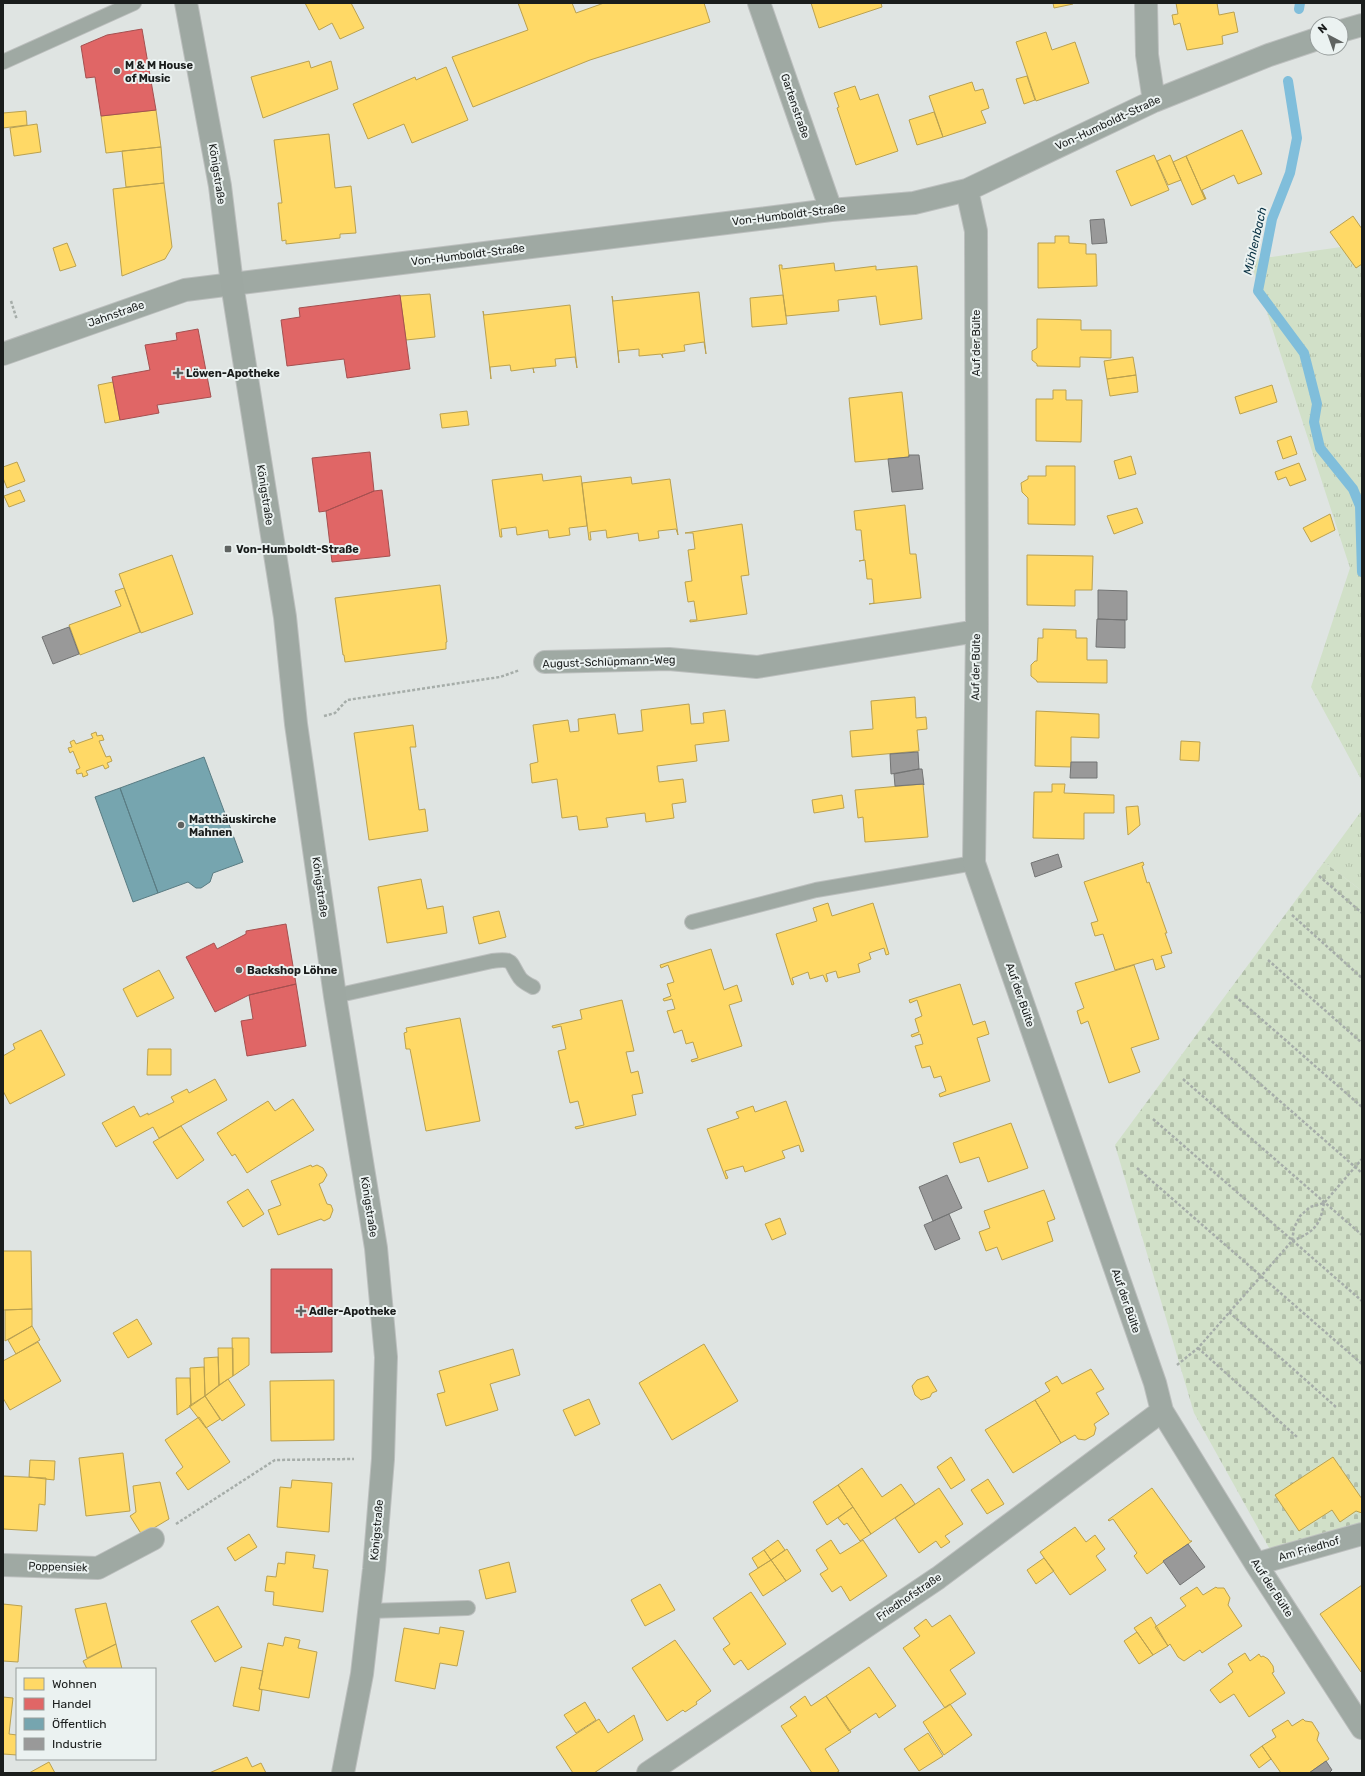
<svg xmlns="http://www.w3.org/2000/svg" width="1365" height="1776" viewBox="0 0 1365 1776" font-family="Rubik,sans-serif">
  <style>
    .grass { fill: url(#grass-tufts) }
    .cemetery { fill: url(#cemetery-stones) }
    .homes { fill: #ffd966; stroke: #baa150 }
    .shops { fill: #e06666; stroke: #a55050 }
    .public { fill: #76a5af; stroke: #5a7c83 }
    .industry { fill: #999; stroke: #737474 }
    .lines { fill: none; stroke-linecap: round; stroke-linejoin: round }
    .stream { stroke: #80bedb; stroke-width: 10 }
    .service-casing { stroke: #bcbfbe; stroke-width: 16 }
    .minor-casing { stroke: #bcbfbe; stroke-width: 24 }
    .secondary-casing { stroke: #bcbfbe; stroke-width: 24 }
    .path { stroke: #a6ada9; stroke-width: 2.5; stroke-dasharray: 3 2; stroke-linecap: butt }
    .service { stroke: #9fa9a3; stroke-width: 14 }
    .minor { stroke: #9fa9a3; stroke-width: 22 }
    .secondary { stroke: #9ea8a2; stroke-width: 22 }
    .poi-dot { fill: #5f6361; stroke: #ebf2f1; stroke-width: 1.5 }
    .labels { text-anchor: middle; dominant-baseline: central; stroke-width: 4; stroke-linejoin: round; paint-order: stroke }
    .poi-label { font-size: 11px; font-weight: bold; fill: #1a1d1c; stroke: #ebf2f1; text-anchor: start }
    .street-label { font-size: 11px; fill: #1a1d1c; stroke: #ebf2f1 }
    .water-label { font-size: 12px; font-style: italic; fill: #0a3244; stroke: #ebf2f1 }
  </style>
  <defs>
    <pattern id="grass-tufts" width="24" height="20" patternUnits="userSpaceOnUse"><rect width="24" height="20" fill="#d1e0c8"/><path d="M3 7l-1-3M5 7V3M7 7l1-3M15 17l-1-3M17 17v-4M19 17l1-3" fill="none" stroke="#b3c0ab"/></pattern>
    <pattern id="cemetery-stones" width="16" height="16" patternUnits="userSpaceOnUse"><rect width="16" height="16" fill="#d1e0c8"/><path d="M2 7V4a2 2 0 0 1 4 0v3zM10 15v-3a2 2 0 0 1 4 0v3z" fill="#b3c0ab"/></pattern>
  </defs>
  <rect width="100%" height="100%" fill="#dfe4e2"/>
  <path class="grass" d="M1348,246L1362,265V781L1311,687L1350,568L1250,260Z
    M1362,810V891L1324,862Z"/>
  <path class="cemetery" d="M1324,862L1362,891V1528L1273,1555L1194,1413L1115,1145Z"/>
  <path class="homes" d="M305,3H351L364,28L340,39L332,23L319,30Z
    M518,3H572L576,13L604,3H704L710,22L590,60L473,107L452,57L528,30Z
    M811,3H881L882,7L819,28Z
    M1053,3H1073V4L1054,8Z
    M1176,3H1217L1219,15L1234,12L1238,32L1222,36L1223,44L1187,50L1180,23L1174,25L1172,15L1178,14Z
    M1046,32L1052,50L1075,42L1089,83L1036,101L1016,42Z
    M309,61L311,68L331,61L338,89L263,118L251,77Z
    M446,67L468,120L412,143L404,124L368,139L353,104L415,77L416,80Z
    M1027,76L1035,100L1024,104L1016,79Z
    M972,82L975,91L983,89L989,108L981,111L986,123L943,137L929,96Z
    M855,86L860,100L878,94L898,151L856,165L837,108L839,107L834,93Z
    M156,110L161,147L106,153L101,116Z
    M26,111L27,125L3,128V113Z
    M934,112L943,137L917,145L909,120Z
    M37,124L41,152L14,156L10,128Z
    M1242,130L1262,174L1238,184L1234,175L1202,190L1206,199H1205L1186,156Z
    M329,134L335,188L351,186L356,233L340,234V238L286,244V240L282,241L278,203H282L274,140Z
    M161,147L164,183L126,187L122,151Z
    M1154,155L1169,190L1131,206L1116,171Z
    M1170,155L1181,180L1168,185L1157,161Z
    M1186,156L1205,199L1192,205L1173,162Z
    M164,183L172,247L165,259L122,276L113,189Z
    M1353,216L1362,229V264L1356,268L1330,232Z
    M1055,236H1069V243L1086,244V254H1096L1097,286L1038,288V243H1055Z
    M67,243L76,266L60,271L53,248Z
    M834,263L835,271L876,266V270L917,266L922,319L880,325L876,296L838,300L839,311L786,316L779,265H782V269Z
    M699,292L706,354L704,342L684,345L685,351L662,354L663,358L661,354L639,356V349L618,351L619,363L612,296L613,301Z
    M430,294L435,337L406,340L400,296Z
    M783,295L787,324L752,327L750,298Z
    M570,305L577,368L575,357L555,359L556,366L533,368L534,373L533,368L511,371L510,365L490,367L491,379L483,311L484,315Z
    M1037,319L1081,320V330H1111V358L1080,357V367L1037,366V364L1032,360V351L1037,348Z
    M1133,357L1136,375L1107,379L1104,361Z
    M1136,375L1138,392L1110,396L1107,379Z
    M113,382L120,420L105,423L98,385Z
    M1272,385L1277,402L1240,414L1235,397Z
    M1053,390H1066V400H1082L1081,442L1036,441V399H1053Z
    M902,392L909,457L855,462L849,398Z
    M467,411L469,425L442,428L440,414Z
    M1291,436L1297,454L1283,459L1277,441Z
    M1131,456L1136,474L1119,479L1114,461Z
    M17,462L25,481L7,488L3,478V467Z
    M1299,463L1306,480L1290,486L1286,477L1278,480L1275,472Z
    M1046,466H1075V525L1028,524V498L1022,492L1021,483L1028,479V476H1046Z
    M542,474L543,481L581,476L587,526L569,528L570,535L549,538L548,530L517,535L516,527L501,529L502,537H500L492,480Z
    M631,477L632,484L670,479L678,535L676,529L658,531L659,538L639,541L638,533L607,538L606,530L590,532L591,540H589L582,483Z
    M20,490L25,501L9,507L4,496Z
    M905,505L910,554H916L921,598L869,604L874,603L872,579H867L865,560L859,561L864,560L861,530H856L854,511Z
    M1137,508L1143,523L1114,534L1107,516Z
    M1330,514L1335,530L1311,542L1303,528Z
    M742,524L749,575L741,576L747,614L690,622V620H697L694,601L688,602L685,582L692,581L688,550L695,549L693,533H685Z
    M172,555L193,614L141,633L119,574Z
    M1027,555L1093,556L1092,590H1075V606L1027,605Z
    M440,585L447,642H446V649L345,662L344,655H343L335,598Z
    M124,588L140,632L80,655L69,625L121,606L115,591Z
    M1043,629L1076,630V638H1087V660H1107V683L1037,682V681L1031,676V665L1035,661H1037L1038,638H1043Z
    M915,697L916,718L926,717L927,729L917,730L919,751L852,757L850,731L873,729L871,701Z
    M689,704L691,724L704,723L703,713L725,710L729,741L695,745L697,761L657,766L659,782L683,779L686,802L672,804L674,818L646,822L645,813L606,818L608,827L579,830L577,816L562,818L557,779L532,783L530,764L538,762L533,725L568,720L570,732L579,731L578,719L615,714L618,734L643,731L641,710Z
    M1036,711L1099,714V738L1071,737V767L1035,766Z
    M413,725L416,747H410L419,810L425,809L428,831L369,840L354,733Z
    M96,732L97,736L102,735L104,740L99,741L106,757L110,756L112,761L107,763L109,767L105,769L103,765L86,771L88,775L83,777L82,773L77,774L76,770L80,768L73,751L70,753L68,748L72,747L70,742L74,740L76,744L93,738L91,734Z
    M1181,741L1200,742L1199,761L1180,760Z
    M923,784L928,837L865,842L863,817L858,818L855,790Z
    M1052,784H1065L1064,793L1114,795V813H1084V839L1033,838L1034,792H1052Z
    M842,795L844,808L814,813L812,800Z
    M1138,806L1140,825L1128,835L1126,807Z
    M1143,862L1144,865L1142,866L1147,883L1149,882L1167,933H1165L1172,953L1161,956L1165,967L1156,970L1153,959L1115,970L1103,934L1095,936L1091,923L1098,921L1084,882Z
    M421,879L427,909L443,906L447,933L387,943L378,887Z
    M828,903L832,916L873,903L889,954L886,955L884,948L869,953L871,959L858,964L860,972L838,978L836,971L826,974L828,981L826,982L823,975L810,979L808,972L792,978L794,984L792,985L776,934L817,921L813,908Z
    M499,911L506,937L479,944L473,917Z
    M711,949L724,990L737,985L742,1001L729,1005L742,1046L692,1062L691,1060L698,1058L693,1042L686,1044L682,1030L674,1033L667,1011L675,1009L672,999L664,1001L663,999L671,996L667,984L674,982L668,965L661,968L660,965Z
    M1134,965L1159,1039L1131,1048L1140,1072L1109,1083L1088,1021L1081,1024L1077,1011L1084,1008L1075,983Z
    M159,970L174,998L137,1017L123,989Z
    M960,984L973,1025L985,1021L989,1034L977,1038L990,1081L940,1097L939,1094L946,1091L941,1076L934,1078L930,1066L922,1068L915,1046L923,1044L920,1034L912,1037L911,1035L919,1032L915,1019L922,1016L917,1000L910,1003L909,1000Z
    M622,1000L634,1051L626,1052L631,1073L638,1071L643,1093L632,1095L636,1115L576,1129L575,1127L584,1125L578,1101L570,1103L558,1051L566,1049L561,1026L553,1028L552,1026L582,1019L580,1010Z
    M460,1018L480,1121L426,1131L410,1049H406L404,1033L407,1032L406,1028Z
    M41,1030L65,1075L10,1104L3,1091V1056L15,1049L13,1044Z
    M148,1049H171V1075H147Z
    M215,1079L227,1100L159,1138L153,1127L116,1147L102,1123L134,1106L140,1117L148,1113V1115L174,1102L171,1097L187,1089L189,1093Z
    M293,1099L314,1130L247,1173L235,1154L232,1156L217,1133L268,1101L275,1111Z
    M786,1101L804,1151L801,1152L799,1145L782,1151L785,1158L745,1172L743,1166L725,1171L728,1178L726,1179L707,1129L739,1118L736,1112L753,1106L755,1112Z
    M1011,1123L1028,1168L988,1182L979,1157L960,1163L953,1143Z
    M181,1126L204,1160L177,1179L153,1142Z
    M311,1165L312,1167L317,1165L323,1168L327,1175L323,1182L319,1184L327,1204L331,1205L333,1210L330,1218L324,1221L321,1219L278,1235L268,1210L281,1205L271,1181Z
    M248,1189L264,1214L243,1227L227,1202Z
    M1044,1190L1055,1219L1047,1222L1053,1241L1002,1260L997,1247L986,1251L979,1232L990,1228L984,1211Z
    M780,1218L786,1234L772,1240L765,1224Z
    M3,1251H31L32,1309L3,1310Z
    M32,1309V1326L5,1341V1310Z
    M137,1319L152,1344L128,1358L113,1333Z
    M32,1326L40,1340L16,1354L8,1340Z
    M232,1338H249V1365L233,1376Z
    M38,1342L61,1381L10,1410L3,1398V1361Z
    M704,1344L738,1401L672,1440L639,1383Z
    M218,1348H233V1376L219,1385Z
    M513,1349L520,1375L490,1384L498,1410L446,1426L437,1394L445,1392L439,1371Z
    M218,1357L219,1385L205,1396L204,1358Z
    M204,1367L205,1396L191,1406L190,1368Z
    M1091,1369L1104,1389L1096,1393L1109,1414L1094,1424L1096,1428L1094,1435L1085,1440L1078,1439L1075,1435L1061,1443L1035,1400L1050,1391L1045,1383L1057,1376L1062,1384Z
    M928,1376L937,1391L932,1393L930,1397L921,1400L915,1395L912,1386L917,1380Z
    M176,1378H190L191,1406L177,1415Z
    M228,1379L245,1405L222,1421L205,1396Z
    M334,1380V1440L271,1441L270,1381Z
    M205,1396L220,1419L206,1428L189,1406Z
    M589,1399L600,1424L575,1436L563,1410Z
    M1035,1400L1061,1443L1013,1473L985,1430Z
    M199,1417L230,1462L188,1490L176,1473L183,1467L165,1440Z
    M123,1453L130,1511L86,1516L79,1458Z
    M951,1457L965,1480L951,1489L937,1467Z
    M1333,1457L1362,1499V1513L1356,1511L1340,1522L1332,1510L1299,1531L1275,1495Z
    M30,1460L55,1461L54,1480L29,1477Z
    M862,1468L882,1497L901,1484L915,1504L871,1534L838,1485Z
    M3,1476L46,1478L45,1505L39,1504L37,1531L3,1529Z
    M988,1479L1004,1504L987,1514L971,1490Z
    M292,1480L332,1483L329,1532L277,1527L280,1487L291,1488Z
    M160,1482L169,1519L142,1535L130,1516L136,1512L133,1486Z
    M838,1485L853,1507L827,1525L813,1502Z
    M939,1488L963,1524L945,1536L950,1542L941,1548L936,1541L919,1553L895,1518Z
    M1152,1488L1190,1541H1192L1147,1574L1134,1556L1137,1553L1113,1519L1109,1521L1108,1520Z
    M853,1507L871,1534L860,1541L847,1523L844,1525L838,1518Z
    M1075,1527L1086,1542L1095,1535L1105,1549L1096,1556L1106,1570L1070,1595L1040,1552Z
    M249,1534L257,1547L235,1561L227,1548Z
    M778,1540L785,1550L771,1560L764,1550Z
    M831,1540L840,1554L863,1540L887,1576L850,1601L841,1586L832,1592L820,1574L828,1569L816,1550Z
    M787,1549L801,1571L786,1581L771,1560Z
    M764,1550L771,1560L758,1568L752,1558Z
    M286,1552L315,1555L313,1568L328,1570L323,1612L273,1605L274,1592L265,1591L267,1576L276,1577L278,1563L285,1564Z
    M1044,1558L1054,1571L1036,1584L1027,1570Z
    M771,1560L786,1581L763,1596L749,1574Z
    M509,1562L516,1592L486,1599L479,1570Z
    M660,1584L675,1610L645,1626L631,1600Z
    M1362,1585V1671L1361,1672L1320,1614Z
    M1197,1587L1203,1595L1216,1587L1217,1588H1224L1230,1598L1228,1605L1242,1626L1202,1653L1200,1650L1184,1661L1178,1657L1170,1644L1168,1646L1155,1627L1186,1606L1180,1598Z
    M751,1592L786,1644L748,1670L741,1660L734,1665L723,1649L730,1644L713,1618Z
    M106,1603L116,1644L87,1658L75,1609Z
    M3,1604L22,1606L18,1662L3,1661Z
    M218,1606L242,1647L215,1662L191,1621Z
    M950,1615L975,1653L950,1670L966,1694L945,1708L903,1648L920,1636L914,1628L926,1619L932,1627Z
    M1151,1617L1168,1646L1153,1655L1134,1628Z
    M440,1627L464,1631L457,1666L440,1663L435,1689L395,1681L404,1628L439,1634Z
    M1137,1632L1153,1655L1139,1664L1124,1641Z
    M285,1637L300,1640L298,1648L317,1652L309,1698L259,1689L268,1643L283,1646Z
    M675,1640L711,1691L696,1702L697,1704L685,1712L683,1710L667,1721L632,1668Z
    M116,1644L122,1669H87L83,1661Z
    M1245,1653L1250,1661L1259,1654L1261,1657L1263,1656L1268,1659L1273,1666L1274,1672L1272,1673L1285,1693L1249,1717L1234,1694L1220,1703L1210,1690L1233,1672L1228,1664Z
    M241,1667L263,1671L259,1689L262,1690L259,1711L233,1706Z
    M869,1667L896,1706L879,1718L876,1713L849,1731L826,1696Z
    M805,1696L811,1706L826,1696L851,1732L825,1749L839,1771L836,1773H812L781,1726L797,1716L790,1707Z
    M3,1697L13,1698L9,1734L17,1735V1755L3,1754Z
    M585,1702L596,1720L576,1733L564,1715Z
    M950,1704L972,1735L944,1755L923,1722Z
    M634,1715L643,1740L594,1773H573L556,1747L599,1719L608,1733Z
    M1303,1719L1305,1721L1312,1722L1319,1733L1317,1740L1329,1759L1309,1773H1281L1262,1746L1276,1737L1272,1730L1288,1720L1292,1726Z
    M928,1733L943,1756L919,1771L904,1749Z
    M1262,1746L1271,1759L1259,1768L1250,1755Z
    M247,1757L252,1767L261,1763L266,1773H209Z
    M49,1762L55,1773H29Z"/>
  <path class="shops" d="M142,29L156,110L101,116L95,77L86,78L81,46L107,35Z
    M400,295L410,369L347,378L344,359L287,366L281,320L300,317L299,308Z
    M198,329L211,397L157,405L159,413L120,420L112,377L150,370L145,345L177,340L176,333Z
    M370,452L374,491L326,511L319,512L312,458Z
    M382,490L390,556L332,562L326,511L374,491Z
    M286,924L296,984L249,995L215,1012L186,957L214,943L217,949L246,934V931Z
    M296,984L306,1046L247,1056L241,1021L253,1019L249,995Z
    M271,1269H332V1352L271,1353Z"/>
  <path class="public" d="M204,757L243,862L213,873L210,882L201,888H196L188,882L158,893L120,788Z
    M120,788L158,893L133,902L95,797Z"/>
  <path class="industry" d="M1104,219L1107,243L1092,244L1090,220Z
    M909,455H919L923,489L892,492L888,459L909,457Z
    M1098,590L1127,591V620L1098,619Z
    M1097,619L1125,620V648L1096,647Z
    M69,627L79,654L53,664L42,637Z
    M918,752L919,769L891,774L890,754Z
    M1071,762H1097V778H1070Z
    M919,769H922L924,785L923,784L895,786L894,774Z
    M1058,854L1062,867L1035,877L1031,863Z
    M947,1175L962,1208L933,1221L919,1187Z
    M949,1214L960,1239L935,1250L924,1225Z
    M1188,1544L1205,1567L1180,1585L1163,1561Z
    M1326,1761L1332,1770L1329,1773H1309Z"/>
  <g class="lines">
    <path class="stream" d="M1299,9L1300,3
      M1288,81L1297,138L1290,173L1272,219L1258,291L1304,353L1317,404L1314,422L1320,448L1353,489L1360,506L1362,572"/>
    <g class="service-casing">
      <path id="service" d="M3,62L134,3
        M692,922L816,890L974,863
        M335,996L492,961C515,958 509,962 520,978C523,982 529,985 533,987
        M369,1611L468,1608"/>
    </g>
    <g class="minor-casing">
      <path id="minor" d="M759,3L831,210
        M1146,3L1147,55L1154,101
        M1341,31L1362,25
        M967,190L976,231L977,631L974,863L1155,1383L1162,1411L1256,1564L1362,1728
        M3,354L185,290L831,210L914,203L967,190L1154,101L1269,55L1317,39
        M545,662L669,659L757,667L977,631
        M1256,1564L1362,1534
        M3,1565L98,1568L153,1539
        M648,1773L938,1578L1162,1411"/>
    </g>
    <g class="secondary-casing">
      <path id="secondary" d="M186,3L220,186L232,284L285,617L296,724L335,996L376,1248L386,1357L383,1459L374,1569L362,1674L343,1773"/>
    </g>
    <path class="path" d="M11,301L17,320
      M324,716L335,713L347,700L500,677L520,670
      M1319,876L1362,913
      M1292,915L1362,978
      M1268,960L1362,1043
      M1235,996L1362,1107
      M1208,1038L1362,1173
      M1183,1079L1362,1235
      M1153,1119L1362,1301
      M1137,1168L1362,1364
      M1292,1241C1314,1232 1320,1226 1324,1203
      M1229,1312L1336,1407
      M1198,1348L1297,1437
      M1177,1365L1198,1348L1292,1241L1294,1228L1300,1216L1310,1207L1324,1203L1362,1159
      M176,1524L275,1460L354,1459"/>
    <use href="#service" class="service"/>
    <use href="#minor" class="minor"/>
    <use href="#secondary" class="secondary"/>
  </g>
  <g class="poi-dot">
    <circle cx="117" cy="71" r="4"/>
    <path d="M176 367h4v4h4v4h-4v4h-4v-4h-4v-4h4z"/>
    <rect x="224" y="545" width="8" height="8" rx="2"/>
    <circle cx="181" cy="825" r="4"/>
    <circle cx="239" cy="970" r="4"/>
    <path d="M299 1305h4v4h4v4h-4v4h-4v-4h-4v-4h4z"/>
  </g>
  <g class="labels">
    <g class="poi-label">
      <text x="125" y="65">M &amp; M House<tspan x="125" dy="13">of Music</tspan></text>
      <text x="186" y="373">Löwen-Apotheke</text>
      <text x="236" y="549">Von-Humboldt-Straße</text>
      <text x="189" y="819">Matthäuskirche<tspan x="189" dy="13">Mahnen</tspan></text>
      <text x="247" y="970">Backshop Löhne</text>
      <text x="309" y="1311">Adler-Apotheke</text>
    </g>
    <g class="street-label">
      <text transform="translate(795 106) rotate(71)">Gartenstraße</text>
      <text transform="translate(1108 123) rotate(-25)">Von-Humboldt-Straße</text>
      <text transform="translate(217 174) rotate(81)">Königstraße</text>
      <text transform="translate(789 215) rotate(-7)">Von-Humboldt-Straße</text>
      <text transform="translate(468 255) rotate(-7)">Von-Humboldt-Straße</text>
      <text transform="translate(116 314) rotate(-19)">Jahnstraße</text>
      <text transform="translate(976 343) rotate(-90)">Auf der Bülte</text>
      <text transform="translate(265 495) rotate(81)">Königstraße</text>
      <text transform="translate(609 662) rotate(-2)">August-Schlüpmann-Weg</text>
      <text transform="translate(976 667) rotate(-89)">Auf der Bülte</text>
      <text transform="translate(320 887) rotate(82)">Königstraße</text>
      <text transform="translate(1020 995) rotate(71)">Auf der Bülte</text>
      <text transform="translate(369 1207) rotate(81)">Königstraße</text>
      <text transform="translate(1126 1301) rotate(71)">Auf der Bülte</text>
      <text transform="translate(377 1530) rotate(-85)">Königstraße</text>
      <text transform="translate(1309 1549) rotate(-16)">Am Friedhof</text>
      <text transform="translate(58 1567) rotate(2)">Poppensiek</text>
      <text transform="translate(1272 1588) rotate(57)">Auf der Bülte</text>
      <text transform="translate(909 1597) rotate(-34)">Friedhofstraße</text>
    </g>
    <g class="water-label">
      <text transform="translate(1255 241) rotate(-77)">Mühlenbach</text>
    </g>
  </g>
  <rect width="1365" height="1776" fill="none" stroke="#1a1d1c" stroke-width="8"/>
  <rect x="16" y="1668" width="140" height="92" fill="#ebf2f1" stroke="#979d9c"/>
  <rect x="24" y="1678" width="20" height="12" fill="#ffd966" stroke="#979d9c"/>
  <text x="52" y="1688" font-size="12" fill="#1a1d1c">Wohnen</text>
  <rect x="24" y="1698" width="20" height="12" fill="#e06666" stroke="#979d9c"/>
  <text x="52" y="1708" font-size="12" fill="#1a1d1c">Handel</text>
  <rect x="24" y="1718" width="20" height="12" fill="#76a5af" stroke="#979d9c"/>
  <text x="52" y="1728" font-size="12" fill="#1a1d1c">Öffentlich</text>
  <rect x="24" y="1738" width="20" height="12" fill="#999999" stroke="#979d9c"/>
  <text x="52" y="1748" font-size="12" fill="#1a1d1c">Industrie</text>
  <g transform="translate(1329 36) rotate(319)"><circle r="19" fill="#ebf2f1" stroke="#979d9c"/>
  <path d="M0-3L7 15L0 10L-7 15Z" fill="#5f6361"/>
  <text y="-6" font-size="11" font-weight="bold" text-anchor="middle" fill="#1a1d1c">N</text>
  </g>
</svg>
